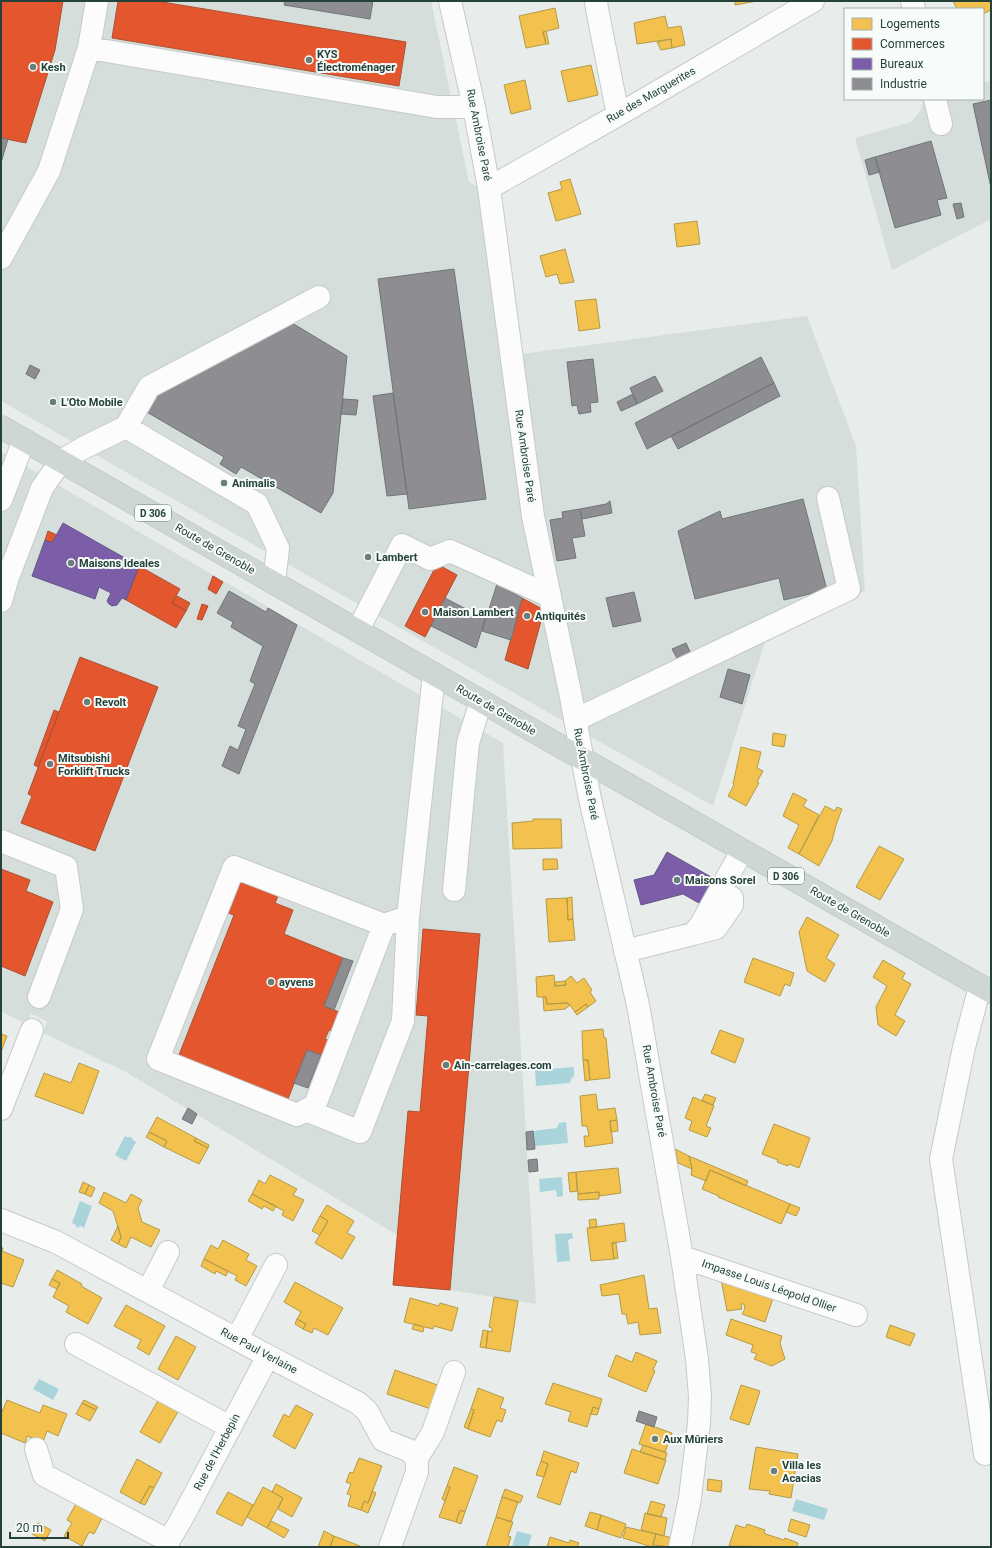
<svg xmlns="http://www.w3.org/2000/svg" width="992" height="1548" viewBox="0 0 992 1548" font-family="Roboto,sans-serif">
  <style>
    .built { fill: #d6dedb }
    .water { fill: #a9d4db }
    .homes { fill: #f2c14e; stroke: #b49b48 }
    .shops { fill: #e4572e; stroke: #aa5132 }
    .offices { fill: #7b5ea7; stroke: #615686 }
    .industry { fill: #8d8d92; stroke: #6e7678 }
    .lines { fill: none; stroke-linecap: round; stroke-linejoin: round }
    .minor-casing { stroke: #c5cac8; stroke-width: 24 }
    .major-casing { stroke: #c3ccc9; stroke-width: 24 }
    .minor { stroke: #fcfcfc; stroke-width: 22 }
    .major { stroke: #cfd7d5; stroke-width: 22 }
    .poi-dot { fill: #697e78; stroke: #f7fbf9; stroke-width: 1.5 }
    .labels { text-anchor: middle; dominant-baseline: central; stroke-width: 4; stroke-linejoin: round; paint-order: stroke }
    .shield { fill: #f7fbf9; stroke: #637a73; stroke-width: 1 }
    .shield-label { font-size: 10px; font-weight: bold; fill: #24423a }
    .poi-label { font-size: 11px; font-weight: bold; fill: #24423a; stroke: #f7fbf9; text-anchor: start }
    .street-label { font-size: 11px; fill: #24423a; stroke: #f7fbf9 }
  </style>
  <rect width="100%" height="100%" fill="#e8edeb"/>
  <path class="built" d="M1,1H431L469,182L502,201L521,354L807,316L856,446L865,591L766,639L713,806L1,401Z
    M991,81V219L892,270L855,138L911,122L921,110L923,99H983V82Z
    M1,452L503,743L536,1304L450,1290L393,1285L397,1235L126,1072L43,1033L47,1021L31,1014L27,1024L1,1012Z"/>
  <path class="water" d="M574,1067V1076L571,1079L570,1083L536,1086L535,1070Z
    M566,1122L568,1143L535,1146L533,1131L557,1128L559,1123Z
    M125,1136L127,1137H131L133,1140L136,1142L126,1161L115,1155Z
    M562,1177L563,1196L557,1197L556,1190L540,1192L539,1179Z
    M80,1201L92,1206L84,1228L81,1226L77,1228L75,1224L72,1223Z
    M572,1233L573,1238L568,1240L570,1261L557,1262L555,1234Z
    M39,1379L59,1389L53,1400L33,1389Z
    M796,1499L828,1509L824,1520L792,1511Z
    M517,1531L532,1535L528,1547H512Z"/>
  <path class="homes" d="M735,1H757L735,5Z
    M953,1H990L991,10L983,14V9H957Z
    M555,8L559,28L543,32L546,44L526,48L519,16Z
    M665,16L668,28L681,26L685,45L672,48L671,39L637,44L634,23Z
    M546,31L549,44H546L543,32Z
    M671,39L672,48L661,50L657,42Z
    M591,65L598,95L568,102L561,71Z
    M525,80L531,109L511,114L504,85Z
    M570,179L581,214L556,221L548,193L562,189L560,182Z
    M697,221L700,244L677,247L674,224Z
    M565,249L574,282L560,284L557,274L546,277L540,256Z
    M596,299L600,328L579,331L575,301Z
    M773,733L786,735L784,747L772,745Z
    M741,747L761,752L757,768L763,771L757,782L759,783L746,806L728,796L734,785L733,784Z
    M793,793L807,800L803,806L819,815L799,854L788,848L799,825L783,816Z
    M825,806L835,811L837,807L842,809L836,825L832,841L819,866L799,854Z
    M533,819H561L562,848L513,849L512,823L533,821Z
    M879,846L904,859L880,900L856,887Z
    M543,859H557L558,869L543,870Z
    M572,897L573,919L568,920L567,898Z
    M567,898L568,920L573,919L575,940L549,942L546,899Z
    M807,917L839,935L826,958L835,964L825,982L807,971L799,932Z
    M753,958L794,973L790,986L785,984L780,996L744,982Z
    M883,960L905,973L902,979L911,984L895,1015L905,1021L896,1036L878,1025L876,1007L887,986L873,977Z
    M554,975L555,986L566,985L565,981L571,976L577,983L584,978L592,990L590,992L596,1001L588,1007L586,1004L575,1012L568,1003L547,1004L546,997H537L536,977Z
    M565,981L566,985L555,986V982Z
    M543,997H546L547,1004L568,1003L570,1005L565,1009L544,1011Z
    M586,1004L588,1007L577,1015L575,1012Z
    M603,1029L604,1038H606L610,1078L590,1080L588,1060H583L582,1031Z
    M720,1030L744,1039L735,1063L711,1053Z
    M1,1034L7,1036L1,1052Z
    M583,1060H588L590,1080L585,1081Z
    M79,1063L99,1071L83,1114L35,1096L44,1073L71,1083Z
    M596,1094L598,1110L615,1108L617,1120L610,1121L613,1143L585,1147L584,1136H589L587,1126H582L580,1096Z
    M705,1094L716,1098L713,1105L702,1100Z
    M693,1097L714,1106L706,1126L711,1128L707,1137L689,1130L692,1121L685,1118Z
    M157,1117L196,1138L194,1141L208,1148L199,1164L164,1147L167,1141L149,1132Z
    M617,1120L618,1131L611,1132L610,1121Z
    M774,1124L810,1138L799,1168L789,1164L788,1166L777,1162L778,1160L762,1154Z
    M149,1132L167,1141L164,1147L146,1137Z
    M196,1138L209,1145L208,1148L194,1141Z
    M675,1149L689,1156L692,1169L678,1163Z
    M689,1156L748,1181L746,1186L710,1170L706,1181L691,1175L692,1169Z
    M618,1168L621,1193L599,1196V1192L578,1194L576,1172Z
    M710,1170L790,1204L781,1224L718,1197L719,1196L702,1189Z
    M576,1172L577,1191L570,1192L568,1173Z
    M270,1175L297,1189L293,1195L304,1200L293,1221L282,1215L284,1211L252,1194L259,1180L265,1184Z
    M83,1182L89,1185L85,1194L79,1192Z
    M89,1185L95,1188L91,1197L85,1194Z
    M104,1192L126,1203L131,1194L142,1200L138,1208L142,1222L160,1230L151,1247L131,1237L126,1248L118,1244L121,1237L113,1211L99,1203Z
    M599,1192V1199L578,1200V1194Z
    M252,1194L276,1206L273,1211L264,1206L262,1209L248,1201Z
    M790,1204L800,1208L796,1216L786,1212Z
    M327,1205L354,1221L347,1233L355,1237L342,1259L315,1243L328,1221L320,1216Z
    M320,1216L328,1221L320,1235L312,1231Z
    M596,1219L597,1227L590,1228L589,1220Z
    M624,1223L626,1241L612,1243L614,1259L591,1261L587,1228Z
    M118,1226L121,1237L118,1244L111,1240Z
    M223,1240L249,1254L246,1260L257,1266L246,1286L235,1280L237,1276L204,1259L211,1245L218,1249Z
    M612,1243H616L618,1258L614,1259Z
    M1,1247L3,1248L2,1251L24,1260L13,1287L1,1283Z
    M204,1259L228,1271L226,1276L216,1271L215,1274L201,1266Z
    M57,1270L82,1284L81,1286L102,1298L88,1324L66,1312L69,1306L53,1297L60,1283L52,1279Z
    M644,1275L649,1309L657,1308L661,1333L640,1335L638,1322L628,1324L626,1314H622L619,1294L602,1296L600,1285Z
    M52,1279L60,1283L57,1289L49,1285Z
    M721,1279L773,1298L765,1322L742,1314L745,1309L744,1304H741L742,1309L727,1311Z
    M295,1282L343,1308L328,1335L314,1328L312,1333L303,1329L306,1324L297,1319L301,1312L284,1302Z
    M494,1297L518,1301L510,1352L486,1348L488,1331L492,1332V1328L489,1327Z
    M410,1298L439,1306L440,1303L458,1308L452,1331L434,1326L433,1329L404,1322Z
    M126,1305L165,1326L149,1355L137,1348L141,1340L114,1326Z
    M297,1319L306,1324L303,1329L295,1324Z
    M731,1319L782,1336L780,1343L785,1359L772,1366L754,1359L757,1354L751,1352L753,1345L726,1335Z
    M414,1324L424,1327L423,1332L412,1329Z
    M890,1325L915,1334L910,1346L886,1337Z
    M483,1330L488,1331L486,1348L480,1347Z
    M176,1336L196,1347L178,1380L158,1369Z
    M636,1352L657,1361L653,1370L655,1371L646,1392L608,1376L616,1355L632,1362Z
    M395,1370L443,1387L434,1410L387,1394Z
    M553,1383L602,1399L599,1409L593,1407L587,1427L568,1421L571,1412L545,1404Z
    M741,1385L760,1391L749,1425L730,1419Z
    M478,1388L504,1398L500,1408L506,1410L502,1422L497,1420L490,1437L468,1429L474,1410L471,1409Z
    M159,1399L179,1410L160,1443L140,1432Z
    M7,1400L40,1413L43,1405L67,1414L58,1436L47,1431L43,1442L27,1436L25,1443L1,1433V1414Z
    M84,1400L98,1407L96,1410L82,1403Z
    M82,1403L96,1410L90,1421L76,1414Z
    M296,1405L313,1414L295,1449L273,1436L284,1414L289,1417Z
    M593,1407L599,1409L597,1415L591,1414Z
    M471,1409L474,1410L468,1429L464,1427Z
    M646,1424L672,1433L665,1452L639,1444Z
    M643,1445L667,1453L665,1460L640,1452Z
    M756,1447L798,1454L791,1498L769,1494L770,1491L749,1489Z
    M632,1449L666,1460L658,1484L624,1473Z
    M544,1451L579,1463L576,1473L571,1471L560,1505L537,1497L548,1464L541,1461Z
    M359,1458L382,1466L368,1503L364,1501L361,1510L348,1506L351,1495L347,1494L351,1484L346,1482L350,1472L353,1473Z
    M137,1459L162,1473L154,1488L150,1486L140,1503L120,1492Z
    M541,1461L548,1464L544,1477L536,1475Z
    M454,1467L478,1476L465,1512L460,1510L456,1522L439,1517L450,1487L447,1486Z
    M708,1479L722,1481L721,1492L707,1490Z
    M276,1484L302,1498L292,1517L278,1509L283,1498L272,1492Z
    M150,1486L154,1488L145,1505L140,1503Z
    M447,1486L450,1487L445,1501L442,1499Z
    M263,1487L283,1498L267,1528L247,1517Z
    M505,1489L523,1496L520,1503L502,1497Z
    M372,1491L376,1493L368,1513L361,1510L364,1501L368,1503Z
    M228,1492L253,1505L242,1526L216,1513Z
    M502,1497L518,1502L511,1522L496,1517Z
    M78,1500L104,1514L94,1534L89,1532L82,1546L64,1536L72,1523L67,1520Z
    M651,1501L665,1505L661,1517L647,1514Z
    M460,1510L465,1512L461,1524L456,1522Z
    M590,1512L601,1515L597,1530L585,1526Z
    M645,1513L667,1518L664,1536L641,1530Z
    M601,1515L626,1524L621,1538L597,1530Z
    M496,1517L513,1522L508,1536L511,1537L508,1547H486Z
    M791,1519L810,1525L806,1537L788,1531Z
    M271,1521L289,1530L284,1538L267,1528Z
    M38,1523L51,1530L45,1541L32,1534Z
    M747,1524L765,1530L764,1533L766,1534L784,1540L785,1538L798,1543L797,1547L729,1546L736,1525L745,1528Z
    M626,1527L656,1534L652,1547L623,1538Z
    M324,1531L334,1536L330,1547H318Z
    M656,1534L673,1538L671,1547L653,1545Z
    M334,1536L360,1546V1547H330Z
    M550,1537L569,1543L570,1540L579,1543L577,1547H547Z"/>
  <path class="shops" d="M1,1H63L55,50L26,143L1,138Z
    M118,1H156L406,42L399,86L112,38Z
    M48,531L57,535L52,543L45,540Z
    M437,564L457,575L425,637L405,626Z
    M139,566L180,589L172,603L186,611L176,628L126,600Z
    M213,576L223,582L216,594L208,589Z
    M177,596L190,603L186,611L172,603Z
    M522,598L544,610L528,669L505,660Z
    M202,604L208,606L202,620L197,619Z
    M80,657L158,687L95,851L21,823L32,796L28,794Z
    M54,710L59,712L38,767L34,765Z
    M1,869L30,880L26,891L53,902L25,976L1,966Z
    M241,881L278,896L275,903L293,910L284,934L343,958L324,1006L342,1013L335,1032L329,1030L325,1039L331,1041L325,1057L307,1050L288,1099L179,1055L234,915L228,913Z
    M423,929L480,934L450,1290L393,1285L408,1111L420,1112L428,1016L416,1015Z"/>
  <path class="offices" d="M63,523L139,566L126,600L122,598L117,605L112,606L109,604L107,601L111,593L99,587L95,599L32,576L45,540L52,543Z
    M667,852L720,882L706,907L683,894L641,905L634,880L654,875Z"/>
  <path class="industry" d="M285,1H373L370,19L284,5Z
    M991,100V188L973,104Z
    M1,138L8,139L1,163Z
    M931,141L947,198L937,200L941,215L895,228L875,157Z
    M875,157L880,172L869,175L865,160Z
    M961,203L964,217L957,219L953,204Z
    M454,269L486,499L409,509L378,279Z
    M287,320L347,356L333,493L321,513L241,467L236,474L220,464L224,457L145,411L155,392Z
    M761,357L774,383L647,449L635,423Z
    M593,359L598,402L590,403L591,412L579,414L577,405L572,406L567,362Z
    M30,365L40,370L35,379L26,374Z
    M655,376L663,391L637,404L630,388Z
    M774,383L780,396L678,449L671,436Z
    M393,393L407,494L387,496L373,396Z
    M633,394L637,404L621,411L617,402Z
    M343,399L358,400L356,415L341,414Z
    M803,499L827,590L784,600L779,578L695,599L678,531L720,511L722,519Z
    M610,501L612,513L582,519L580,509L606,504Z
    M580,509L585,536L572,538L576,558L557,561L550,520L563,518L562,512Z
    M497,584L522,598L511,640L482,631Z
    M229,591L266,612L268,608L297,625L239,774L222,766L230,746L238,750L246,729L238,726L255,684L250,681L263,646L231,627L233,622L217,613Z
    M634,592L641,621L613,627L606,598Z
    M445,598L485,619L476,648L431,626Z
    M686,643L692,656L679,662L672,649Z
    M728,669L750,675L742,704L720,697Z
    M343,958L353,961L334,1010L324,1006Z
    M307,1050L321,1055L308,1088L294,1083Z
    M188,1108L197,1114L192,1124L182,1119Z
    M533,1131L535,1149L527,1150L526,1132Z
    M537,1159L538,1171L529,1172L528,1160Z
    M639,1411L657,1417L654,1427L636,1421Z"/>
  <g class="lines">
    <g class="minor-casing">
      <path id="minor" d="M450,1L474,107L489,188L533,516L571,697L590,799L638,1005L682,1257L697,1359L700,1397L699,1423L690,1498L680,1547
        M596,1L597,9L618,115
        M912,1L914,9
        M89,48L437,107H474
        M935,99L941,124
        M489,188L618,115L813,1
        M1,258L49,171L89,48L97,1
        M126,427L149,387L319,297
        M1,500L24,440
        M1,601L8,577L42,488L61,461L83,448L126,427L257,504L278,548L274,583
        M358,630L402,545L430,559L450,551L550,596
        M575,720L849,589L828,498
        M1,841L66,867L72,909L39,997
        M454,890L468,743L481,701
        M384,925L315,1105L297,1115L158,1059L234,867L384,925L408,917L434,674
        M693,934L716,928L732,905V898L725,894
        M625,951L693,934L700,926L742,851
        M980,986L964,1047L941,1159L985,1454
        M1,1109L32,1030
        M306,1110L360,1132L403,1021L408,917
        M1,1220L56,1242L268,1356L358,1403L367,1411L383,1440L408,1450L417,1458V1472L390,1547
        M682,1257L856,1315
        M148,1291L168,1252
        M237,1339L276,1265
        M76,1344L230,1427
        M36,1449L44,1475L169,1541
        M417,1458L433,1432L454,1372
        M165,1547L181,1520L268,1356"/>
    </g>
    <g class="major-casing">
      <path id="major" d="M1,427L991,992"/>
    </g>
    <use href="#minor" class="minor"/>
    <use href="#major" class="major"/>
  </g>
  <g class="poi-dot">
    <circle cx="309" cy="60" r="4"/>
    <circle cx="33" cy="67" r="4"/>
    <circle cx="53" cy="402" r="4"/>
    <circle cx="224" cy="483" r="4"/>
    <circle cx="368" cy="557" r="4"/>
    <circle cx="71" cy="563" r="4"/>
    <circle cx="425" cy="612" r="4"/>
    <circle cx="527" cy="616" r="4"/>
    <circle cx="87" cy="702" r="4"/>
    <circle cx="50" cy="764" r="4"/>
    <circle cx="677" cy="880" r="4"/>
    <circle cx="271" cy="982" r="4"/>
    <circle cx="446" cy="1065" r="4"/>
    <circle cx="655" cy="1439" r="4"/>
    <circle cx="774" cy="1471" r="4"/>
  </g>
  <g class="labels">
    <g class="shield">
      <rect x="135" y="505" width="36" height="16" rx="3"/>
      <rect x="768" y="868" width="36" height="16" rx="3"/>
    </g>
    <g class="shield-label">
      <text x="153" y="513">D 306</text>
      <text x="786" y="876">D 306</text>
    </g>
    <g class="poi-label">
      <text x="317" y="54">KYS<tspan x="317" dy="13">Électroménager</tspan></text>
      <text x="41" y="67">Kesh</text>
      <text x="61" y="402">L'Oto Mobile</text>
      <text x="232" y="483">Animalis</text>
      <text x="376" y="557">Lambert</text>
      <text x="79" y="563">Maisons Ideales</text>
      <text x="433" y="612">Maison Lambert</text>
      <text x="535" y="616">Antiquités</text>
      <text x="95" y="702">Revolt</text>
      <text x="58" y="758">Mitsubishi<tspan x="58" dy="13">Forklift Trucks</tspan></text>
      <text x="685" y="880">Maisons Sorel</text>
      <text x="279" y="982">ayvens</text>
      <text x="454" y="1065">Ain-carrelages.com</text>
      <text x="663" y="1439">Aux Mûriers</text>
      <text x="782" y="1465">Villa les<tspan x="782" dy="13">Acacias</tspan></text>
    </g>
    <g class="street-label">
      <text transform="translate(651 95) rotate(-30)">Rue des Marguerites</text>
      <text transform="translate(479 135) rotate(79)">Rue Ambroise Paré</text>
      <text transform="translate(525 456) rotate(82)">Rue Ambroise Paré</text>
      <text transform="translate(215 549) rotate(30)">Route de Grenoble</text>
      <text transform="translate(496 710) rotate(30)">Route de Grenoble</text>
      <text transform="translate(586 774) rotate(79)">Rue Ambroise Paré</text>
      <text transform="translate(850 912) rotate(30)">Route de Grenoble</text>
      <text transform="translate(654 1091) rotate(80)">Rue Ambroise Paré</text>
      <text transform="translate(769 1286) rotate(19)">Impasse Louis Léopold Ollier</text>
      <text transform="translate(259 1351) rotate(28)">Rue Paul Verlaine</text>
      <text transform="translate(217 1452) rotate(-62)">Rue de l'Herbepin</text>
    </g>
  </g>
  <rect width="992" height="1548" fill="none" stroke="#24423a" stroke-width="4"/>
  <rect x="844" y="8" width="140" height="92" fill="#f7fbf9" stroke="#a3b1ad"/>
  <rect x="852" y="18" width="20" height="12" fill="#f2c14e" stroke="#a3b1ad"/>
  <text x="880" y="28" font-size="12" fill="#24423a">Logements</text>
  <rect x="852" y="38" width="20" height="12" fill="#e4572e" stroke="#a3b1ad"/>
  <text x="880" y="48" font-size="12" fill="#24423a">Commerces</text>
  <rect x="852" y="58" width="20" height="12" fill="#7b5ea7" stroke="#a3b1ad"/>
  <text x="880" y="68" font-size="12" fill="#24423a">Bureaux</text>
  <rect x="852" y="78" width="20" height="12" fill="#8d8d92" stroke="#a3b1ad"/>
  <text x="880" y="88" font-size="12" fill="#24423a">Industrie</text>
  <path d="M10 1532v6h58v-6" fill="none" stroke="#24423a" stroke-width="2"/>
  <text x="16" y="1532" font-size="12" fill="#24423a" stroke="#f7fbf9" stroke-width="3" paint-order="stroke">20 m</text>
</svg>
